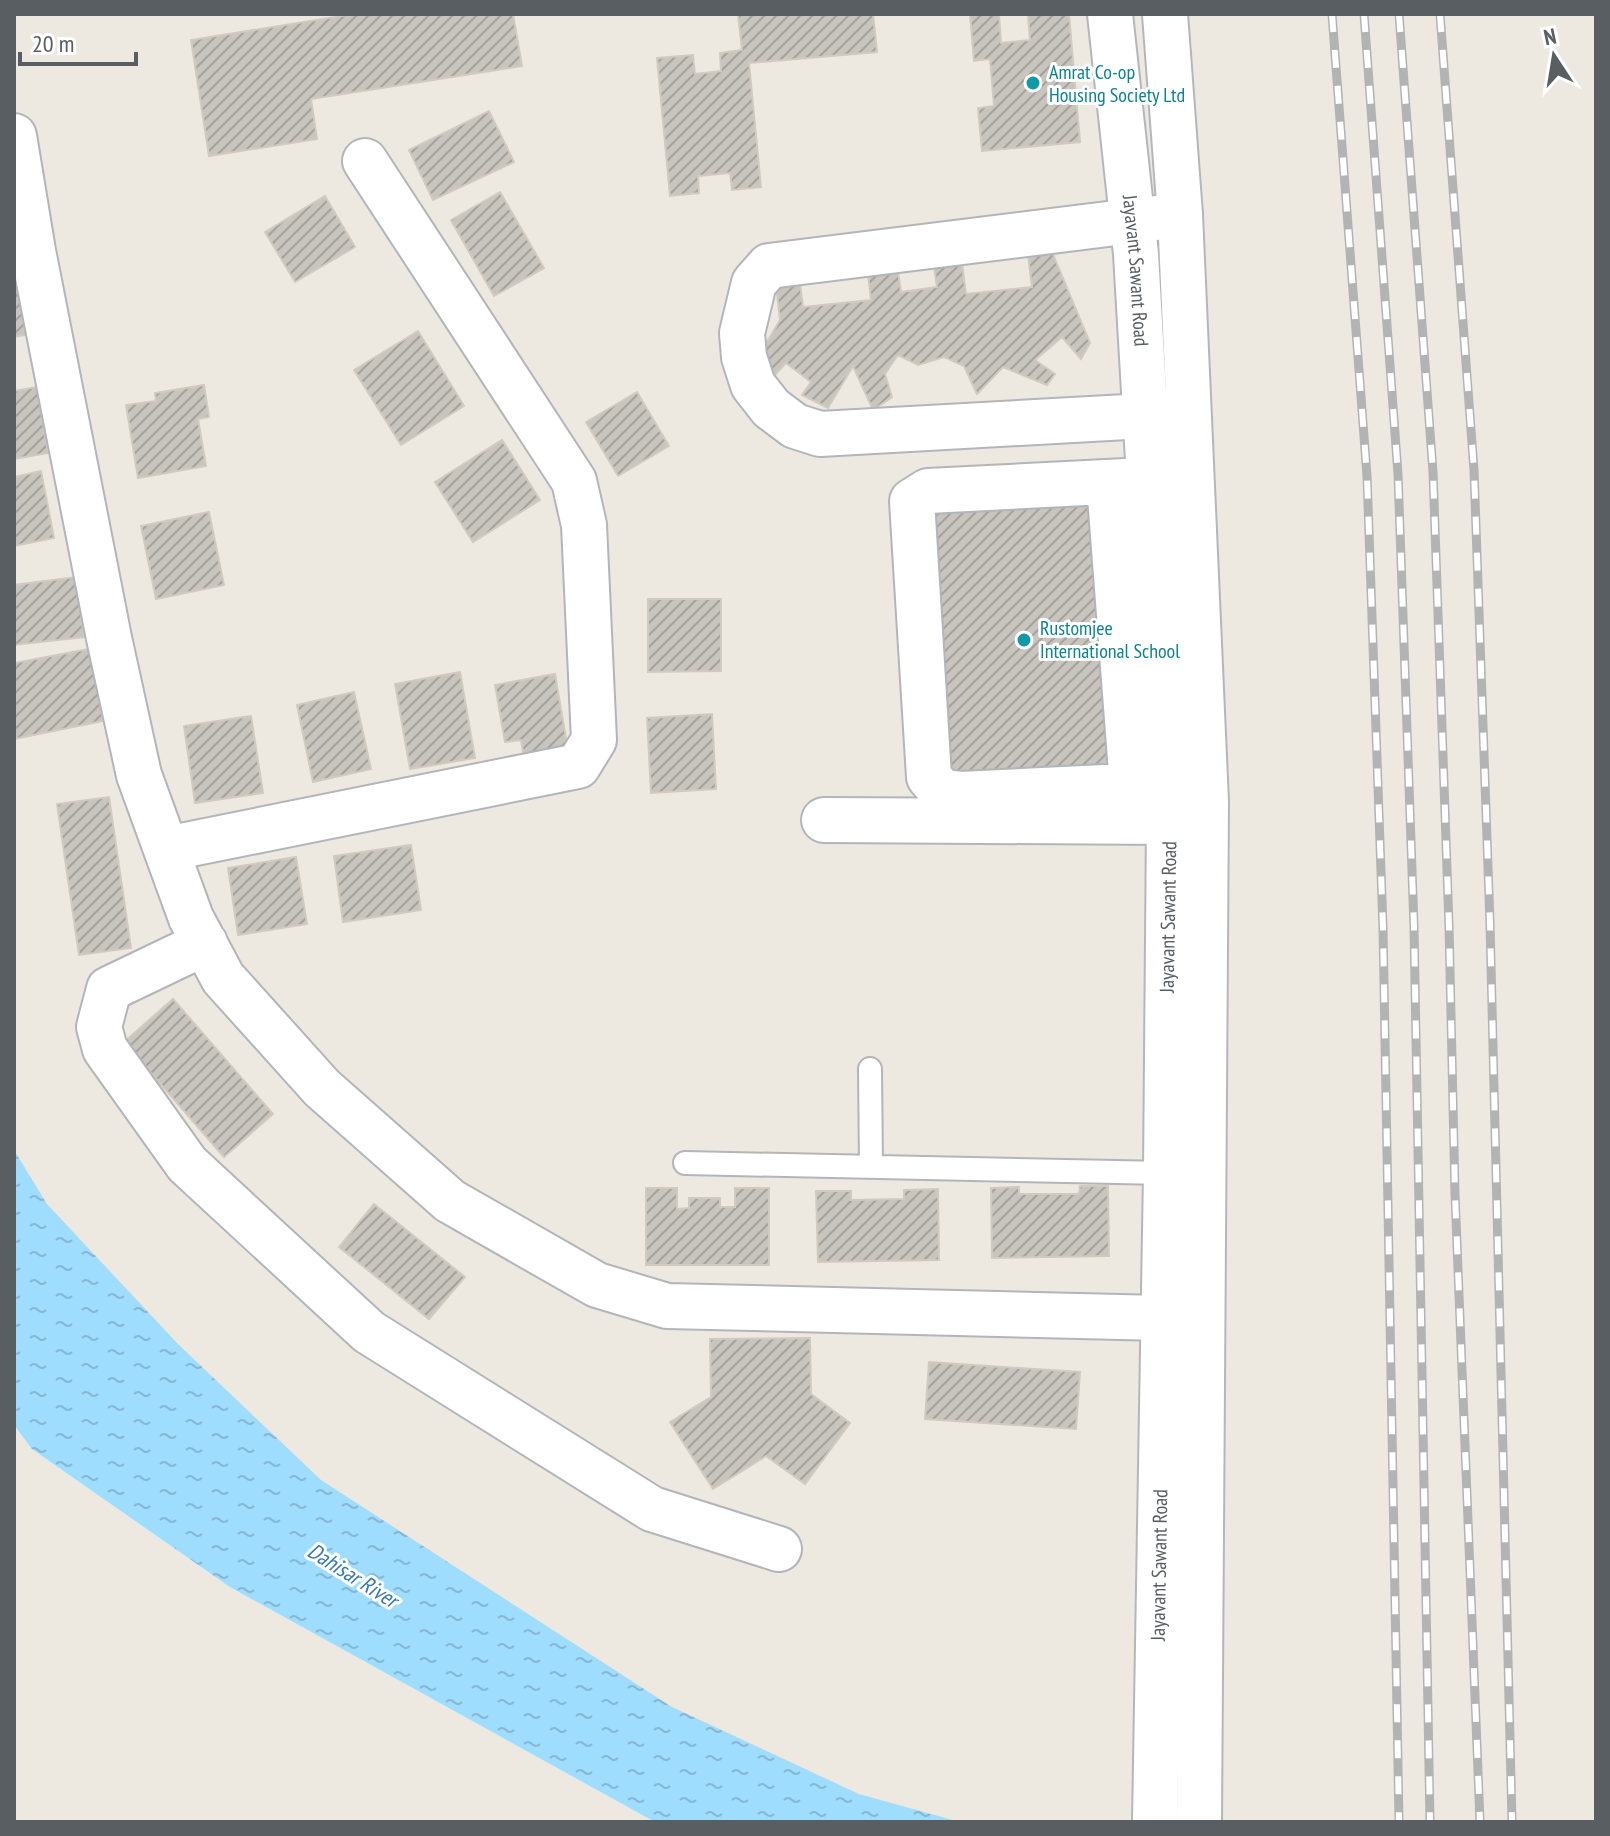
<svg xmlns="http://www.w3.org/2000/svg" width="1610" height="1836" viewBox="0 0 1610 1836" font-family="'PT Sans Narrow',sans-serif">
  <style>
    .water { fill: url(#water-ripples) }
    .building { fill: url(#building-hatch); stroke: #d2cabf; stroke-width: 2 }
    .lines { fill: none; stroke-linecap: round; stroke-linejoin: round }
    .lane-casing { stroke: #b2b5b9; stroke-width: 26 }
    .street-casing { stroke: #b2b5b9; stroke-width: 48 }
    .secondary-casing { stroke: #b3b7bc; stroke-width: 48 }
    .lane { stroke: #fff; stroke-width: 22 }
    .street { stroke: #fff; stroke-width: 44 }
    .secondary { stroke: #fff; stroke-width: 44 }
    .rail-casing { stroke: #b2b3b3; stroke-width: 9 }
    .rail { stroke: #fff; stroke-width: 6; stroke-dasharray: 18; stroke-linecap: butt }
    .culture-dot { fill: #0f9aa8; stroke: #fff; stroke-width: 3 }
    .labels { text-anchor: middle; dominant-baseline: central; stroke-width: 6; stroke-linejoin: round; paint-order: stroke }
    .culture-label { font-size: 20px; fill: #0d838f; stroke: #fff; text-anchor: start }
    .street-label { font-size: 20px; fill: #595e62; stroke: #fff }
    .water-label { font-size: 22px; font-style: italic; fill: #3879aa; stroke: #fff }
  </style>
  <defs>
    <pattern id="water-ripples" width="26" height="14" patternUnits="userSpaceOnUse" patternTransform="scale(2)"><rect width="26" height="14" fill="#9fddff"/><path d="M2 4q2-2 4 0t4 0M15 11q2-2 4 0t4 0" fill="none" stroke="#85b6d2"/></pattern>
    <pattern id="building-hatch" width="6" height="6" patternUnits="userSpaceOnUse" patternTransform="scale(2)"><rect width="6" height="6" fill="#c8c4be"/><path d="M-1 1l2-2M0 6l6-6M5 7l2-2" fill="none" stroke="#a5a29e"/></pattern>
  </defs>
  <rect width="100%" height="100%" fill="#ede9e1"/>
  <path class="water" d="M14,1150L47,1204L178,1344L321,1480L672,1707L859,1794L960,1822H655L230,1587L32,1449L14,1425Z"/>
  <path class="building" d="M354,14H513L522,66L311,99L317,139L209,156L191,40Z
    M738,14H873L877,52L749,63L761,187L732,190L730,173L698,176L699,193L670,196L657,58L693,55L695,74L721,71L720,53L742,50Z
    M970,14H999L1001,43L1030,40L1028,14H1069L1080,142L982,151L978,108L994,106L990,59L974,61Z
    M489,111L514,162L433,200L409,150Z
    M500,192L544,268L494,296L451,220Z
    M325,196L355,247L295,282L265,232Z
    M1052,252L1090,343L1081,359L1062,337L1035,360L1055,374L1047,385L1003,367L977,394L964,366L944,357L918,365L898,355L885,374L892,397L873,410L853,366L828,408L802,395L811,382L786,363L772,378L754,364L780,320L776,285L800,283L803,307L871,300L868,274L898,271L901,292L937,287L934,267L962,263L966,294L1032,287L1028,255Z
    M25,270L35,333L14,337V271Z
    M418,331L464,406L401,445L354,370Z
    M204,385L209,417L198,419L206,466L138,478L126,405L156,401L155,393Z
    M37,387L48,453L14,459V391Z
    M637,392L669,446L618,476L586,422Z
    M502,440L540,500L473,542L435,482Z
    M41,471L54,538L14,546V477Z
    M1105,499L1122,769L944,782L927,511Z
    M1105,499L1122,769L944,782L927,511Z
    M209,512L224,585L156,599L141,526Z
    M76,577L84,637L14,645V585Z
    M648,599H721V671L648,672Z
    M89,649L103,721L14,739V663Z
    M460,672L475,758L410,769L395,684Z
    M555,674L568,750L524,758L521,740L505,742L495,685Z
    M354,692L371,769L313,782L297,705Z
    M712,714L716,789L651,793L647,718Z
    M251,716L263,793L195,803L184,726Z
    M109,797L131,948L79,955L57,804Z
    M411,845L421,910L343,922L334,856Z
    M296,857L307,924L238,935L228,868Z
    M173,999L273,1114L224,1157L124,1042Z
    M1080,1186H1108L1109,1256L992,1258L991,1188L1019,1187V1194H1079Z
    M646,1188H677V1209L689,1208V1198H720V1207H735V1188H769V1265H646Z
    M938,1189L939,1260L818,1262L816,1191H851V1200L904,1199V1190Z
    M374,1204L465,1277L429,1319L339,1247Z
    M810,1338L811,1394L850,1423L805,1484L766,1456L713,1489L670,1422L711,1397L710,1339Z
    M929,1362L1080,1372L1076,1429L925,1419Z"/>
  <g class="lines">
    <g class="lane-casing">
      <path id="lane" d="M870,1069L871,1167
        M685,1163L1166,1173"/>
    </g>
    <g class="street-casing">
      <path id="street" d="M14,136L33,251L109,638L139,775L191,918L223,978L322,1088L450,1201L597,1285L667,1306L1162,1318
        M1180,215L769,266L754,283L742,333L744,357L753,385L771,408L795,426L820,434L1145,416L1182,412
        M1185,478L928,491L912,501L929,777L942,792L961,794L1167,784L1204,780
        M1109,483L1132,785
        M824,820L1169,822
        M166,849L578,766L594,740L584,525L574,481L365,161
        M205,943L109,989L99,1027L105,1049L187,1164L369,1332L652,1509L779,1549"/>
    </g>
    <g class="secondary-casing">
      <g id="secondary">
        <path id="s1" d="M1110,14L1136,254L1169,822L1166,1173L1155,1822"/>
        <path d="M1165,14L1180,215L1206,802L1199,1822"/>
      </g>
    </g>
    <use href="#lane" class="lane"/>
    <use href="#street" class="street"/>
    <use href="#secondary" class="secondary"/>
    <g class="rail-casing">
      <path id="rail" d="M1332,14L1367,476L1383,928L1399,1822
        M1364,14L1398,474L1414,927L1430,1822
        M1399,14L1433,472L1449,926L1455,1194L1480,1822
        M1440,14L1474,470L1490,924L1512,1822"/>
    </g>
    <use href="#rail" class="rail"/>
  </g>
  <g class="culture-dot">
    <circle cx="1033" cy="83" r="8"/>
    <circle cx="1024" cy="640" r="8"/>
  </g>
  <g class="labels">
    <g class="culture-label">
      <text x="1049" y="72">Amrat Co-op<tspan x="1049" dy="23">Housing Society Ltd</tspan></text>
      <text x="1040" y="628">Rustomjee<tspan x="1040" dy="23">International School</tspan></text>
    </g>
    <g class="street-label">
      <text stroke="none"><textPath href="#s1" startOffset="258">Jayavant Sawant Road</textPath></text>
      <text transform="translate(1168 917) rotate(-89)">Jayavant Sawant Road</text>
      <text transform="translate(1159 1565) rotate(-89)">Jayavant Sawant Road</text>
    </g>
    <g class="water-label">
      <text transform="translate(353 1575) rotate(32)">Dahisar River</text>
    </g>
  </g>
  <rect width="1610" height="1836" fill="none" stroke="#595e62" stroke-width="32"/>
  <g transform="translate(1554 56) rotate(348)" stroke="#ffffff" stroke-width="6" paint-order="stroke">
  <path d="M0-6L14 30L0 20L-14 30Z" fill="#595e62"/>
  <text y="-12" font-size="22" font-weight="bold" text-anchor="middle" fill="#595e62">N</text>
  </g>
  <path d="M20 52v12h116v-12" fill="none" stroke="#595e62" stroke-width="4"/>
  <text x="32" y="52" font-size="24" fill="#595e62" stroke="#ffffff" stroke-width="6" paint-order="stroke">20 m</text>
</svg>
